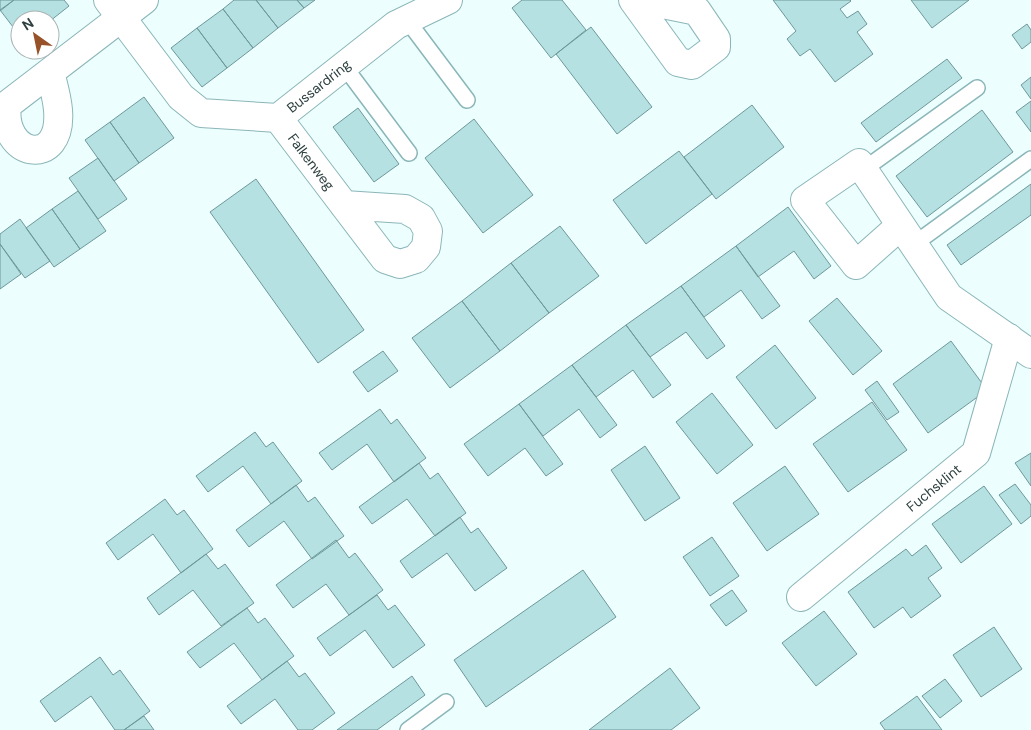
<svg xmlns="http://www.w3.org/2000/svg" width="1031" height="730" viewBox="0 0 1031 730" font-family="'DM Sans',sans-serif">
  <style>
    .building { fill: #b5e1e3; stroke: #6e989a }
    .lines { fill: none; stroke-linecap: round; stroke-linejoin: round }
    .lane-casing { stroke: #8bb6b8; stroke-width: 18 }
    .street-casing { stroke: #8bb6b8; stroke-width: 30 }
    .lane { stroke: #fff; stroke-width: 15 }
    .street { stroke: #fff; stroke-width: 28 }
    .labels { text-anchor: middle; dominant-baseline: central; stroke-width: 4; stroke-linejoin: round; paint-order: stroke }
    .street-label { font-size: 14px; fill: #2e4040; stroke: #fff }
  </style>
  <rect width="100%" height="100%" fill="#edfeff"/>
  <path class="building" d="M0,0H14L0,11Z
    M14,0H64L69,6L50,21L20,20V36L0,10Z
    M234,0H256L278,28L253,48L223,9Z
    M256,0H297L304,8L278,28Z
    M297,0H315L304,8Z
    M522,0H562L586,30L551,58L512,8Z
    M773,0H850L851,1L840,9L847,18L858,11L867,24L857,32L873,54L835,82L810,49L800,56L787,39L796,31Z
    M911,0H969L932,28Z
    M223,9L253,48L227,68L197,28Z
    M1027,24L1031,30V42L1022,49L1012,35Z
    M591,27L652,107L617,134L556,54Z
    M197,28L227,68L202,87L171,48Z
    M947,59L962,78L876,142L861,123Z
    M1031,77V99L1021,85Z
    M144,97L174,138L139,163L110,122Z
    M1031,101V132L1016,112Z
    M752,105L784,147L716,199L684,157Z
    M358,108L399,164L374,182L333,127Z
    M982,110L1013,152L927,217L896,176Z
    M474,119L533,195L483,233L425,158Z
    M110,122L139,163L114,181L85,140Z
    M679,151L712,194L646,244L613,200Z
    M98,158L127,199L98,219L69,178Z
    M256,179L364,330L318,363L210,212Z
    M1031,184V215L961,265L947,245Z
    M78,191L106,231L80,249L52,209Z
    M788,207L831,266L814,279L794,251L758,277L736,246Z
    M52,209L80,249L54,267L26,228Z
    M20,219L50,261L25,278L0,244V234Z
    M560,226L599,276L549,313L511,263Z
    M0,244L21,274L0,289Z
    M736,246L780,306L762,319L741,290L704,317L681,286Z
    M511,263L549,313L500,351L462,301Z
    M681,286L725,346L707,359L686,332L650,357L626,325Z
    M837,298L882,351L853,375L809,321Z
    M462,301L500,351L450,388L412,338Z
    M626,325L671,385L653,398L633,370L596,397L572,365Z
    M951,341L987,390L928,433L893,384Z
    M775,345L816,398L776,429L736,377Z
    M383,351L398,371L368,392L353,372Z
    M572,365L617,425L600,438L579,409L543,436L519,404Z
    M877,381L899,412L887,420L865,390Z
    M712,393L753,445L717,474L676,422Z
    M872,402L907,450L848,492L813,444Z
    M519,404L563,464L546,476L525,448L488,476L464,444Z
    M380,409L391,424L397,419L426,458L394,482L367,444L332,470L319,453Z
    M255,432L266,447L273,442L302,481L271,504L243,466L208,492L196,476Z
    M645,446L680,498L645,521L611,470Z
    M1031,453V486L1015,463Z
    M419,463L430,479L438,473L466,513L435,536L407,499L372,524L359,507Z
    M785,466L819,514L767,551L733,503Z
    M1015,484L1031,505V516L1021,524L999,495Z
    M296,485L308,502L315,497L344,536L312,559L284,521L249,547L236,530Z
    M984,486L1012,524L961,563L932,524Z
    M165,499L177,515L184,510L213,549L181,573L153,534L118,560L106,543Z
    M460,517L471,533L478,528L507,568L475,591L447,553L412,578L400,561Z
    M712,537L739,576L710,596L683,557Z
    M336,540L349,558L355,553L383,590L349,615L326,584L293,608L276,585Z
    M926,545L942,568L928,578L941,596L911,618L903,607L874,628L848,592L906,549L912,556Z
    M206,554L218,569L225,564L254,603L221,626L193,590L159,615L147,598Z
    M583,570L616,617L486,707L454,660Z
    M732,590L747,611L726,626L710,605Z
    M377,595L388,610L395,605L425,645L393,668L365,630L330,656L317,638Z
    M247,608L258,623L265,618L294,656L262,680L234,643L200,668L187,652Z
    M824,611L857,654L816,686L782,643Z
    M994,627L1022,669L981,697L953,655Z
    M100,657L113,675L120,670L150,711L124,730H115L91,696L55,722L40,701Z
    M287,661L299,677L305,673L335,713L312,730H298L275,699L241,724L227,706Z
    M670,668L700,708L671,730H589Z
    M412,676L425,695L377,730H337Z
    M945,679L962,701L940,718L922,696Z
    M917,696L942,730H885L880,723Z
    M144,716L154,730H124Z"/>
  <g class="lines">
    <g class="lane-casing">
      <path id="lane" d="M407,20L467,100
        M344,66L409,153
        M863,170L977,88
        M913,245L1031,159
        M408,730L446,702"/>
    </g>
    <g class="street-casing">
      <g id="street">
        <path id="s1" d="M108,0L181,97L201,113L278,118L396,25L448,0"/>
        <path d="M633,0L678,62L692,65L716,47V39L697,11L643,0"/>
        <path d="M50,72C53,84 57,97 58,110C63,170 0,157 7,105L144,0"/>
        <path id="s2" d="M278,118L344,205L385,259L400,264L416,259L426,247L428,231L421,218L405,209L344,205"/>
        <path d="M900,226L856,265L805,200L859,163L949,297L1031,354"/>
        <path id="s3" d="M801,597L976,453L1009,338"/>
      </g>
    </g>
    <use href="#lane" class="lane"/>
    <use href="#street" class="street"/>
  </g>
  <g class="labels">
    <g class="street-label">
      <text stroke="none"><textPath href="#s1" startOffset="276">Bussardring</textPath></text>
      <text stroke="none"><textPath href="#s2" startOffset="55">Falkenweg</textPath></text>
      <text stroke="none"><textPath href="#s3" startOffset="172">Fuchsklint</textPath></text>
    </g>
  </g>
  <g transform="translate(35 35) rotate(327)"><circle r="24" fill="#ffffff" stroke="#abb3b3"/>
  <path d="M0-4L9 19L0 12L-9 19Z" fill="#985229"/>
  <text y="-8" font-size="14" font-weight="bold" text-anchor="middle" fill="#2e4040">N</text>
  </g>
</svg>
